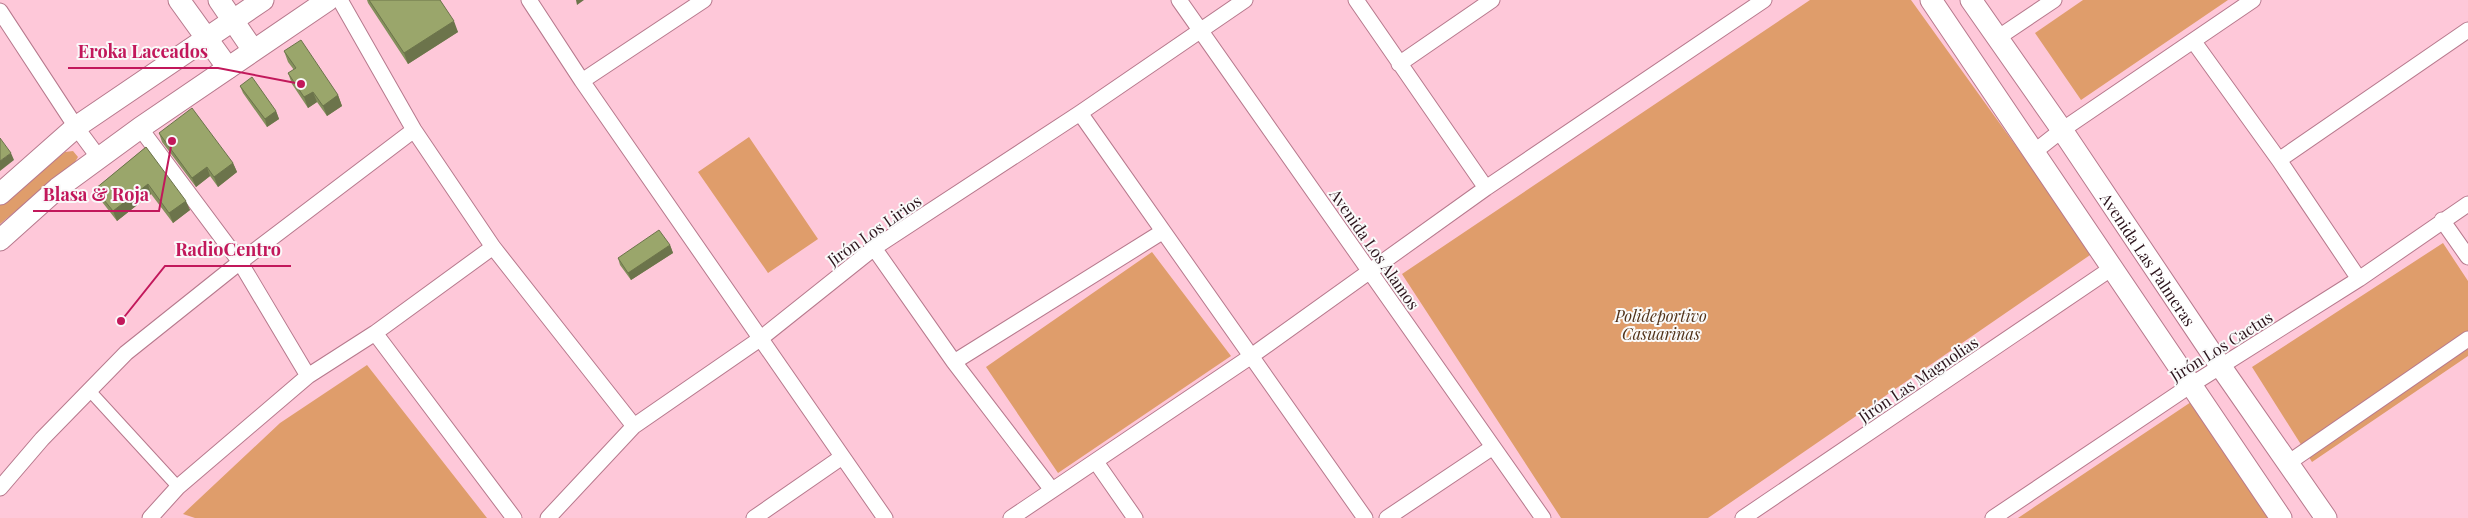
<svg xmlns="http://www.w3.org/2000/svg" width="2468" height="518" viewBox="0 0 2468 518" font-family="'Playfair Display',serif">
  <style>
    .green { fill: #df9d6b }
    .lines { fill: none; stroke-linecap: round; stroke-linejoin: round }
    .pedestrian-casing { stroke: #b7798d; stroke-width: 13 }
    .minor-casing { stroke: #b7798d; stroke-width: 17 }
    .secondary-casing { stroke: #b7798d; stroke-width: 23 }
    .pedestrian { stroke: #fff; stroke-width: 11 }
    .minor { stroke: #fff; stroke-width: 15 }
    .secondary { stroke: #fff; stroke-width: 21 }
    .wall { fill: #848f5c }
    .shaded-wall { fill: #6c744b }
    .building { fill: #9aa66b; stroke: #6c744b }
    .labels { text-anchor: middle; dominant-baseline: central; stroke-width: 4; stroke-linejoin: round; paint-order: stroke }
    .street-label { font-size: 16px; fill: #2c141c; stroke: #fafafa }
    .park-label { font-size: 16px; font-style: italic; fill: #503118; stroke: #fafafa }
    .leader { fill: none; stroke: #c2185b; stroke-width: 2 }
    .callout-dot { fill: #c2185b; stroke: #fafafa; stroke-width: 2 }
    .callout-label { font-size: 18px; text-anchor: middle; font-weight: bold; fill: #c2185b; stroke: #fafafa; stroke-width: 4; stroke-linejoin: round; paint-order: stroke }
  </style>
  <rect width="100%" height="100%" fill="#fec8d9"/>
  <path class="green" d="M1810,0H1911L2093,253L1708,518H1561L1402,274Z
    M2083,0H2228L2081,100L2035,33Z
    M749,137L818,239L768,273L698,172Z
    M73,151L78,157L75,162L0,224V204L65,152Z
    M2443,243L2468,281V356L2312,462L2252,367Z
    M1152,252L1231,356L1058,473L986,367Z
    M367,365L487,518H195L183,514L280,423Z
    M2194,400L2274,518H2018Z"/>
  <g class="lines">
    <g class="pedestrian-casing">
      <path id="pedestrian" d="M89,390L178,487"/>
    </g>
    <g class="minor-casing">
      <path id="minor" d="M340,0L414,130L493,247L634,426
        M529,0L582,81L885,518
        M1179,0L1543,518
        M1356,0L1486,188
        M0,11L76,127L99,158
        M1996,39L2054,0
        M2194,42L2279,160L2359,279
        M1399,64L1492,0
        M582,81L704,0
        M1080,113L1365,518
        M140,128L240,262L308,376
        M2034,152L2062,130L2253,0
        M2279,160L2468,30
        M2442,220L2468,257
        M874,248L954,362L1052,490
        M375,333L514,518
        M954,362L1162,232
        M1096,462L1135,518
        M2288,463L2468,339
        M0,488L42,439L126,353L240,262L414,130
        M150,518L178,487L308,376L375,333L493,247
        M548,518L634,426L760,339L874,248L1080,113L1245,0
        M754,518L842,457
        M1011,518L1250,357L1486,188L1764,0
        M1387,518L1493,447
        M1743,518L2112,268
        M1993,518L2191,385L2359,279L2468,204"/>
    </g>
    <g class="secondary-casing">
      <g id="secondary">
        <path d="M179,0L228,68"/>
        <path d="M219,0L253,50"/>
        <path d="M1931,0L2281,518"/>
        <path id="s1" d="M1971,0L2062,130L2221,367L2326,518"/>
        <path d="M0,194L76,127L263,0"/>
        <path d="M0,240L58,188L140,128L328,0"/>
      </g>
    </g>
    <use href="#pedestrian" class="pedestrian"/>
    <use href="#minor" class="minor"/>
    <use href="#secondary" class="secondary"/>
  </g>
  <path class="wall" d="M367,0H440L458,32L408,64L368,3Z
    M284,51L338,95L342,106L327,116L317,102L308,108L292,84L288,73L294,70L288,62Z
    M240,86L276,111L279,119L267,127L243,93Z
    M159,133L233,163L237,172L218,187L210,176L196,187L162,142Z
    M146,147L190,210L173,223L151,194L117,221L99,198L95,189Z
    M670,245L673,253L631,280L620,265L618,258Z"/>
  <path class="shaded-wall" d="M576,0H584L577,5Z
    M454,21L458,32L408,64L404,53Z
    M313,92L317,102L308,108L304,97Z
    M338,95L342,106L327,116L323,106Z
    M276,111L279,119L267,127L265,119Z
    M11,153L14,160L0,171V161Z
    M233,163L237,172L218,187L214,177Z
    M207,167L210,176L196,187L192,178Z
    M148,184L151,194L117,221L113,211Z
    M186,201L190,210L173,223L169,213Z
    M670,245L673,253L631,280L628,273Z"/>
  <path class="building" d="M369,0H440L454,21L404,53Z
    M301,40L338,95L323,106L313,92L304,97L288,73L296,68L284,51Z
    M252,77L276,111L265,119L240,86Z
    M192,108L233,163L214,177L207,167L192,178L159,133Z
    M0,138L11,153L0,161Z
    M146,147L186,201L169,213L148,184L113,211L95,189Z
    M659,230L670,245L628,273L618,258Z"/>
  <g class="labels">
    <g class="street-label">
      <text transform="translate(874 230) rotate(-35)">Jirón Los Lirios</text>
      <text transform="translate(1375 249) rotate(55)">Avenida Los Alamos</text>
      <text stroke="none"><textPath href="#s1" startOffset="314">Avenida Las Palmeras</textPath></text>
      <text transform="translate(2221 346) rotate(-32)">Jirón Los Cactus</text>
      <text transform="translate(1918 379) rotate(-34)">Jirón Las Magnolias</text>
    </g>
    <g class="park-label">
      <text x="1661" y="315">Polideportivo<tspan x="1661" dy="18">Casuarinas</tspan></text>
    </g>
  </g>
  <path class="leader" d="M301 84L218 68H68M172 141L159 211H33M121 321L165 266H291"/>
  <g class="callout-dot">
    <circle cx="301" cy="84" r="5"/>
    <circle cx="172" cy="141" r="5"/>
    <circle cx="121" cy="321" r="5"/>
  </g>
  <g class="callout-label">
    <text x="143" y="58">Eroka Laceados</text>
    <text x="96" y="201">Blasa &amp; Roja</text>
    <text x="228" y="256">RadioCentro</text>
  </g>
</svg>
